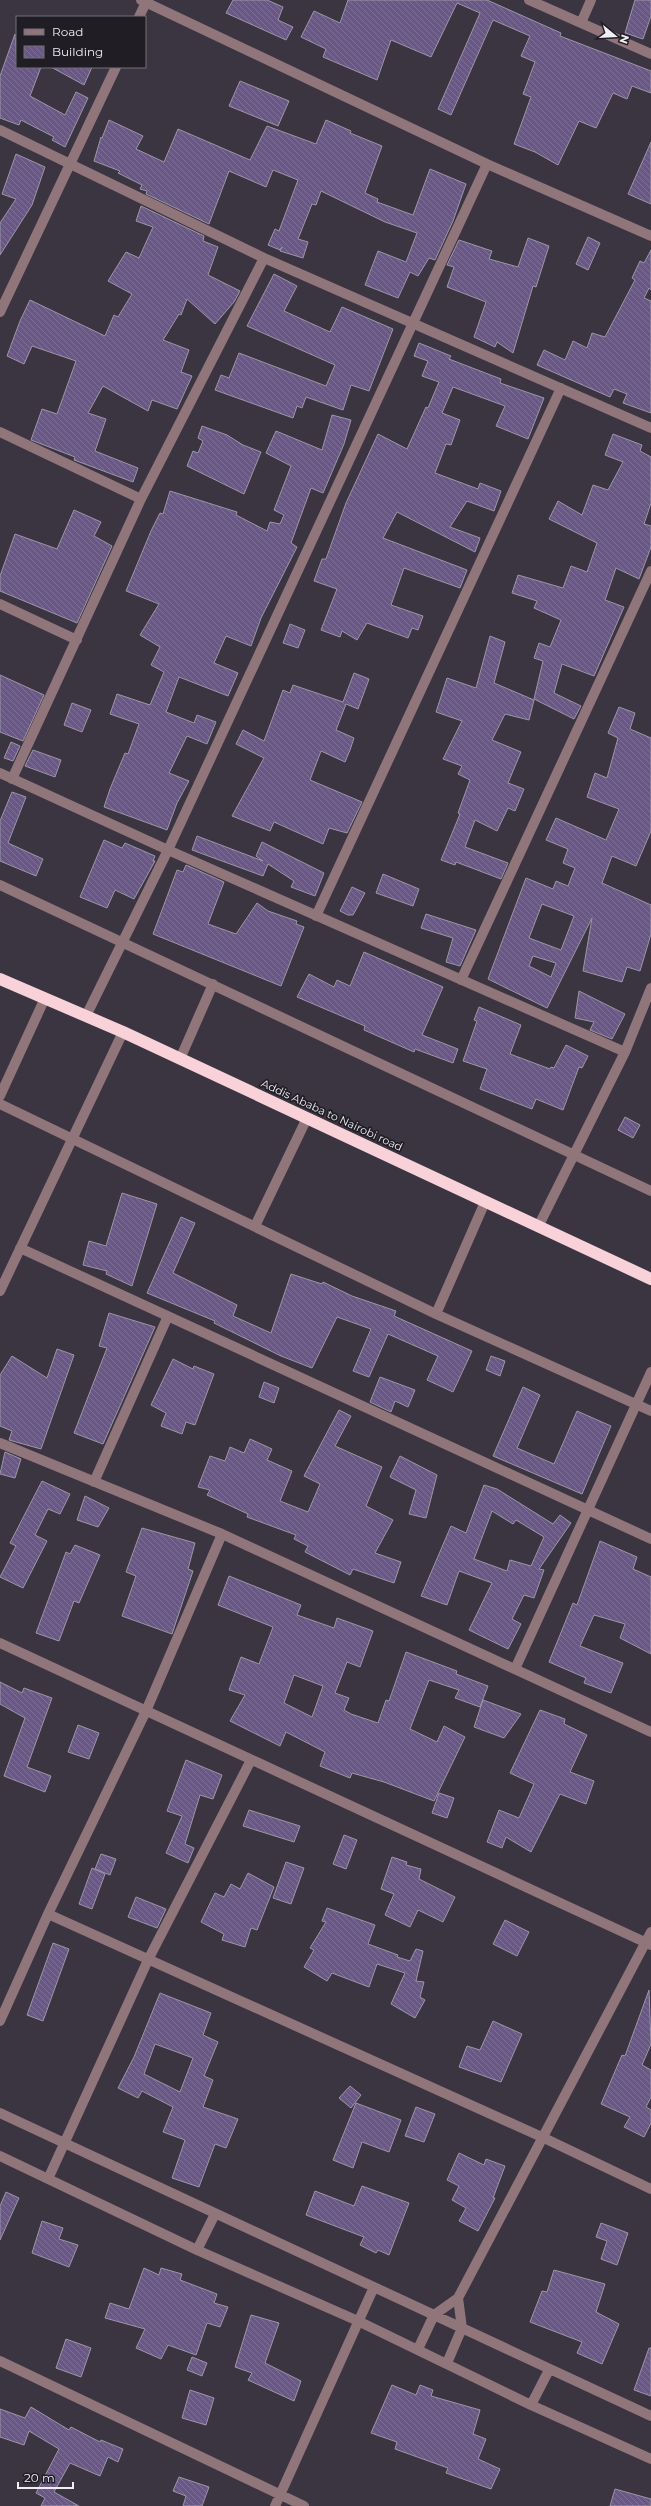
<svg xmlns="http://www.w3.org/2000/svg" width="651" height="2506" viewBox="0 0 651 2506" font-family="Montserrat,sans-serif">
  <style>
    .building { fill: url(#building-back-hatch); stroke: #9c97a6; fill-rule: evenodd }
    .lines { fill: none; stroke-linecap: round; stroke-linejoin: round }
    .minor { stroke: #90757b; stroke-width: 10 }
    .highway { stroke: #f8d1d9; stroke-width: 12 }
    .labels { text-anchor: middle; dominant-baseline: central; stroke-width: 3.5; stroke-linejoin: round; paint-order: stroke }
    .street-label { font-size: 11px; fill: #f0eef6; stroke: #201e24 }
  </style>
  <defs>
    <pattern id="building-back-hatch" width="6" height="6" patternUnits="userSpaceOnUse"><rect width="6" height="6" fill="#695785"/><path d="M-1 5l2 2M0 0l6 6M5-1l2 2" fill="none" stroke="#7f6f97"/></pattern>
  </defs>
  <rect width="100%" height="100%" fill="#3a3541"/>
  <path class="building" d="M233,0H267L283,7L278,20L293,27L286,40L226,13Z
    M348,0H487L561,33L560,36L651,71V93L632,86L627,99L613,93L596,128L579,121L558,165L535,152L514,144L531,97L523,94L535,62L521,56L530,36L493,20L451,115L438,109L480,13L457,3L431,57L391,40L377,80L323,57L326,49L301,37L314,11L340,23Z
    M635,0H651V16L643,39L625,33Z
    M15,34L17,67H41L30,96L65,115L76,92L88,98L65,147L52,140L54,137L21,120L19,125L0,118V76Z
    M51,67H92L84,85Z
    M240,81L289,101L278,126L229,106Z
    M109,120L143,136L136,149L164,162L178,129L250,160L267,126L316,144L326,120L351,131L350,133L382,146L365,193L378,199L377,202L413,215L430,169L466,184L453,221L435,260L429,258L418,276L410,272L398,298L365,285L378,251L406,262L417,233L385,222L321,191L316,205L312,204L298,239L308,242L303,258L280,251L282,247L280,250L268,245L275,229L279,231L298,180L273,170L266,187L229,171L209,224L146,194L147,191L140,189L142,185L118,173L120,171L94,161L101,137L102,138Z
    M651,142V204L628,194Z
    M16,154L45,167L32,205L0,255V223L16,199L2,194Z
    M141,206L204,236L203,241L218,247L208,275L240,291L234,302L215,324L187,299L181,315L179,314L163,340L189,350L181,372L192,376L177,409L152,400L148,411L103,386L88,413L106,419L95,451L138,468L133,482L74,460L75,457L31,440L42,409L57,414L76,361L32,346L24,364L7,356L20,321L30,300L105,336L114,315L118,317L132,294L108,281L126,252L139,258L153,227L136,221Z
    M588,237L600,243L588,270L576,264Z
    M528,238L549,246L536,287L533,286L513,353L497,342L495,347L474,337L486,302L447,287L454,267L447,265L459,240L492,251L489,259L518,267Z
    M651,250V290L649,288L644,298L651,301V413L623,403L627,394L614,389L610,397L537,365L544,350L565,360L573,341L587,348L592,333L605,337L635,280L632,278L640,261L644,263Z
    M274,274L297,286L284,311L330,332L342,307L393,329L369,391L351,385L343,410L306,397L302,408L297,406L293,418L215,390L221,375L229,378L239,353L326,386L335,365L247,326Z
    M419,343L451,356L449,359L501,379L500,383L544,398L528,439L496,426L505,406L453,387L442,413L460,420L451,445L446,444L435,473L478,489L480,483L501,491L494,511L467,501L450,527L480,538L475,552L397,512L383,538L467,570L460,588L404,568L391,605L423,616L418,630L412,628L408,638L367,623L357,640L342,631L340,637L321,630L337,589L314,581L322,559H326L346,503L378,434L407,449L426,407L428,408L439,382L422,376L428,361L414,356Z
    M332,415L351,420L344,444L323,493L311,488L291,543L297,547L261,618L251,646L226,636L214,663L238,673L228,696L179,677L166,712L194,723L197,715L216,722L207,744L187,736L169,773L189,781L177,803L167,830L104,807L110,789L125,753L128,754L139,724L110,714L117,694L150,705L164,672L151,665L160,647L140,635L159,604L126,591L151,531L160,513L163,514L170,491L237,512L236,515L267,531L270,522L280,524L284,515L274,510L291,466L266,453L276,431L322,450Z
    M202,426L227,435L243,445L261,452L244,494L187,466L193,451L198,453L203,441L198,438Z
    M613,434L642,445L640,451L651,457V503L644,524L651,526V547L639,579L616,568L605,600L624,607L594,676L562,664L554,693L581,706L574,719L534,699L543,661L534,658L539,643L550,647L561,620L534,608L537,601L512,593L518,575L563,588L571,566L587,572L597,543L549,519L558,501L582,515L593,485L608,490L623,462L605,455Z
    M74,510L101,522L94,536L112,546L77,623L0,591V576L15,534L57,549Z
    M290,624L305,630L298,648L283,643Z
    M490,636L505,642L494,683L534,700L529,720L505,714L492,740L521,752L508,783L524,789L515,811L508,808L497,831L475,820L465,847L508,863L501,879L456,862L455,865L441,860L460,814L458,813L470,780L458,774L462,766L443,759L462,721L436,712L447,678L476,688Z
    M354,673L369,679L358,709L346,704L336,730L354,738L350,750L345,762L321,751L310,780L362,802L347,833L329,828L323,844L274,822L270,831L232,816L264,758L236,744L243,730L264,741L283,690L290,693L293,685L343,702Z
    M0,675L44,695L23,741L0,732Z
    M72,703L91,710L82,732L64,725Z
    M619,707L635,713L630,729L651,738V831L636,866L612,856L602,883L651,905V934L640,971L627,967L622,982L583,971L592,918L547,1008L488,979L526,878L553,889L556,881L568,886L575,868L563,863L568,849L546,840L556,818L606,840L619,809L587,797L595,773L607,778L618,738L608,733ZM542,904L574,916L561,950L529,938ZM533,956L556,963L551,977L529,966Z
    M11,742L20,746L13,761L4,758Z
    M33,750L61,760L55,777L25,766Z
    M12,792L26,797L8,843L43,859L36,876L0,861V821Z
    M197,836L263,861L256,856L262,842L324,873L315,896L291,887L294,881L268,864L263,876L192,850Z
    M104,840L122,848L125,843L155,856L153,861H155L134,899L115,890L107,908L80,897Z
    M186,865L224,882L208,924L236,934L257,903L268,911L297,921L296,924L304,927L281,986L153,934L177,870L183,872Z
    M383,874L419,889L413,906L376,893Z
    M352,887L365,893L353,915H348L340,911Z
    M426,914L476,930L460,966L446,962L453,938L421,928Z
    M364,952L443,987L422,1035L458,1049L453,1063L415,1049L414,1052L364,1030L365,1026L297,997L309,974L334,987L337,980L350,986Z
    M579,991L625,1014L612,1039L590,1030L594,1022L575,1018Z
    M479,1007L521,1025L510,1054L550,1069L551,1067L554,1068L566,1045L588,1056L582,1068L579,1067L563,1110L536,1099L532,1109L480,1089L487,1069L463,1061L477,1021L474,1020Z
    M625,1117L640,1125L633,1138L618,1130Z
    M122,1193L157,1204L132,1286L106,1274L107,1271L83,1265L89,1241L106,1246Z
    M181,1217L195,1223L173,1273L237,1305L233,1316L271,1333L291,1274L322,1284L323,1282L352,1296L396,1311L394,1316L472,1351L453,1392L427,1380L438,1356L388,1334L369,1377L353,1371L371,1329L337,1317L312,1368L281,1356L214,1323L215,1321L147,1293Z
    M109,1313L155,1327L103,1444L74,1433L107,1348L99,1346Z
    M57,1349L74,1355L41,1449L9,1440L12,1431L0,1426V1375L12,1356L47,1378Z
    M491,1356L505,1361L500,1376L486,1370Z
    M173,1359L193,1369L194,1366L214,1374L195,1425L186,1422L182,1434L161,1426L166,1413L151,1405Z
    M380,1377L415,1390L408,1407L395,1401L391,1412L370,1402Z
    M264,1382L279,1388L274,1403L259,1397Z
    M523,1387L540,1395L517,1448L554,1464L577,1411L611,1426L582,1494L493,1456Z
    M339,1410L351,1416L335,1446L382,1467L366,1506L393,1520L375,1553L401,1562L394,1583L353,1569L350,1575L305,1552L308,1546L294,1539L296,1535L247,1517L248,1514L207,1495L210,1490L198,1487L210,1456L225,1461L230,1447L244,1453L250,1439L272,1449L267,1460L292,1471L280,1501L308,1512L320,1484L304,1476Z
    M5,1452L21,1459L15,1478L0,1474Z
    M400,1456L437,1475L426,1518L409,1514L416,1490L390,1477Z
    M42,1481L70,1494L60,1514L48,1509L35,1535L47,1541L23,1588L0,1577L16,1546L10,1543Z
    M484,1485L497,1489L553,1524L560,1515L571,1523L539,1569L544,1570L534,1598L524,1595L512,1619L521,1624L508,1649L469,1630L492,1583L459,1571L447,1605L421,1596L451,1526L466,1533ZM492,1511L513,1524L516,1520L544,1537L531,1566L510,1560L507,1571L474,1559Z
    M85,1496L109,1508L98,1527L77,1520Z
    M142,1528L195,1543L188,1569L193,1571L172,1634L122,1616L136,1576L126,1572Z
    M600,1541L637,1557L633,1569L651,1577V1654L620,1638L625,1624L594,1615L580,1646L623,1663L611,1693L584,1683L586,1678L549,1662L573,1603L577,1605Z
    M75,1545L100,1555L79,1603L74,1601L59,1641L36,1633L66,1552L70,1554Z
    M229,1576L301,1605L297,1615L334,1628L337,1618L373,1631L360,1667L347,1662L335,1693L349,1698L344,1710L351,1714L378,1723L386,1700L389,1701L406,1652L457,1671L456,1674L488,1686L480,1707L455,1698L459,1690L429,1680L410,1729L437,1742L444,1726L465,1737L434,1801L384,1782L352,1773L350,1778L320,1766L325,1752L286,1732L280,1746L230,1721L245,1695L229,1690L241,1657L259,1664L273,1627L218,1605ZM294,1675L323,1686L312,1717L284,1703Z
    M0,1682L22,1693L24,1688L52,1698L27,1767L51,1776L45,1792L4,1776L25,1718L0,1704Z
    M483,1700L521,1714L504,1738L474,1727Z
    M540,1710L565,1719L564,1724L587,1735L570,1772L594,1781L586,1804L560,1794L531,1852L506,1837L502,1848L487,1842L499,1810L519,1818L534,1784L510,1773Z
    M78,1725L99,1733L89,1759L68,1752Z
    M186,1760L222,1775L213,1799L200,1795L185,1844L194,1848L188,1863L166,1853L182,1816L167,1811Z
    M439,1793L454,1798L447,1818L432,1813Z
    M249,1810L300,1826L294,1842L243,1826Z
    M344,1835L357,1840L346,1869L333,1864Z
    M101,1854L116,1859L110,1875L95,1869Z
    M392,1857L407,1862L406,1865L421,1869L419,1879L455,1897L443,1922L418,1910L410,1927L385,1915L394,1894L381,1889Z
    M286,1862L304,1868L291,1904L273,1898Z
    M92,1868L105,1874L92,1909L79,1904Z
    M248,1873L274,1887L257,1930L251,1928L245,1947L222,1940L224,1934L201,1922L215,1893L224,1897L231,1884L240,1889Z
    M136,1897L166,1909L157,1928L128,1917Z
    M327,1908L375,1925L368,1944L398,1955L397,1957L410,1961L416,1949L423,1951L416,1981L424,1982L420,1997L425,2000L415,2018L391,2004L405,1973L377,1964L369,1987L332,1973L327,1981L304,1967L314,1950L310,1948L326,1922L322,1921Z
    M505,1920L529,1932L517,1956L493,1944Z
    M53,1943L69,1949L43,2021L27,2015Z
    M649,1990L651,2044L642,2065L651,2070V2097L646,2107L651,2110V2123L644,2137L624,2127L630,2117L601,2104L622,2055L625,2056Z
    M160,1993L211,2013L203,2035L218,2042L204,2076L213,2080L203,2107L238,2119L226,2148L215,2144L199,2187L172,2178L185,2140L163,2132L173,2107L142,2091L138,2098L118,2088L134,2057ZM155,2044L193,2058L180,2092L144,2074Z
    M493,2021L522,2034L501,2082L459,2067L467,2046L480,2050Z
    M350,2086L361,2095L351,2108L339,2098Z
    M356,2103L401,2120L389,2152L362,2142L353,2168L333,2160Z
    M416,2107L435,2114L424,2142L405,2136Z
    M459,2153L484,2165L486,2159L505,2166L493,2198H495L478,2231L459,2221L466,2208L452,2200L459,2186L447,2180Z
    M362,2186L409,2203L389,2255L378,2250L376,2253L360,2245L364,2237L306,2215L315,2191L354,2206Z
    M6,2192L19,2198L0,2240V2206Z
    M42,2221L63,2228L59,2239L78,2245L69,2267L32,2253Z
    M601,2223L628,2233L617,2265L601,2259L607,2241L596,2237Z
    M144,2268L159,2275L161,2268L182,2274L180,2280L217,2294L214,2303L228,2307L220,2327L207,2323L196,2355L168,2345L161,2359L136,2348L145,2329L105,2318L110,2303L129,2309Z
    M554,2270L605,2284L596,2312L619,2324L602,2364L577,2353L582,2342L530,2322L542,2291L547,2292Z
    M251,2315L279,2323L265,2363L301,2381L294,2401L248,2380L252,2373L235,2367Z
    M66,2339L91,2348L81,2377L56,2368Z
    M649,2348H651V2396L634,2390Z
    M192,2357L207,2363L202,2376L187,2370Z
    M392,2385L416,2395L420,2385L433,2390L431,2396L480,2410L473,2434L486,2439L478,2459L500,2469L491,2489L446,2473L448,2468L395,2449L397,2442L371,2433Z
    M190,2390L214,2398L206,2425L182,2418Z
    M31,2407L69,2430L71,2427L100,2442L101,2440L123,2449L118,2462L108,2457L100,2476L70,2463L54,2492L79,2506H41L45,2498L36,2493L59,2449L29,2431L24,2445L0,2437V2409L25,2418Z
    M179,2477L209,2487L202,2506H183L186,2496L173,2491Z
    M615,2489L651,2499V2506H610Z"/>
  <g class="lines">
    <path class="minor" d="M141,0L487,164L651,236
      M529,0L651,54
      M139,17L147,0
      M581,23L591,0
      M0,130L264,258L651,428
      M0,312L116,67
      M0,432L141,499
      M0,604L77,640
      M0,773L168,850L625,1052
      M12,779L141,499L264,258
      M0,885L651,1191
      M316,916L561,388
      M461,980L651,571
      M86,1016L168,850L487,164
      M180,1059L213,984
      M0,1096L45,998
      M0,1104L436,1314L651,1411
      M255,1226L307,1118
      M538,1227L625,1052L651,988
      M20,1248L651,1539
      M0,1291L123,1032
      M436,1314L485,1202
      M0,1443L222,1534L651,1732
      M94,1482L168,1316
      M0,1643L651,1945
      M515,1669L651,1372
      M48,1914L544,2138L651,2189
      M0,2021L48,1914L146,1711L222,1534
      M0,2113L651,2416
      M0,2156L197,2250L358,2321L531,2405L651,2459
      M48,2179L148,1960L251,1760
      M197,2250L215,2214
      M418,2349L434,2315L458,2298L651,1932
      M0,2361L304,2506
      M447,2363L462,2328L458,2298
      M531,2405L549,2370
      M275,2506L374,2287"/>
    <path class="highway" d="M0,979L123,1032L651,1279"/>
  </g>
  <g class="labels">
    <g class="street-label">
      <text transform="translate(332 1115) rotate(25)">Addis Ababa to Nairobi road</text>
    </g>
  </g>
  <rect x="16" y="16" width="130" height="52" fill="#201e24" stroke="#737178"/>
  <rect x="24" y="29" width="20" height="6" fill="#90757b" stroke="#737178"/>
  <text x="52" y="36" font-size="12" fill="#f0eef6">Road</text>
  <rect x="24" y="46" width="20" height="12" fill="url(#building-back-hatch)" stroke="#737178"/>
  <text x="52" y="56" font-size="12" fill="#f0eef6">Building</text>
  <g transform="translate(615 36) rotate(108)" stroke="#201e24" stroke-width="3" paint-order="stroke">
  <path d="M0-3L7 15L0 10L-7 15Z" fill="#f0eef6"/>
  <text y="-6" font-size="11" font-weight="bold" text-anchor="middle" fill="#f0eef6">N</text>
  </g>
  <path d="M18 2482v6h55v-6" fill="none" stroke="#f0eef6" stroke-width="2"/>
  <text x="24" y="2482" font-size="12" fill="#f0eef6" stroke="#201e24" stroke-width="3" paint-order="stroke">20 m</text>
</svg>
